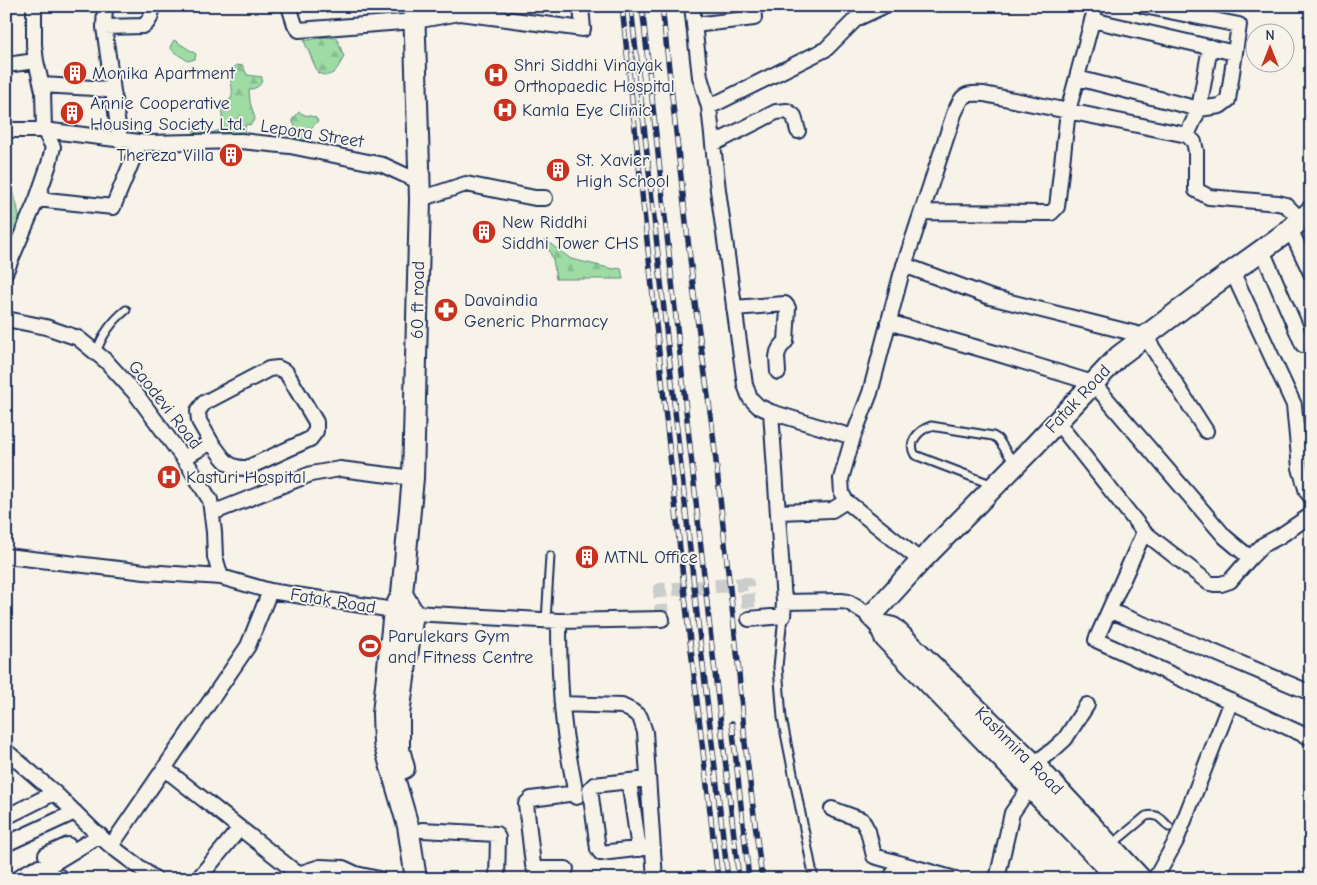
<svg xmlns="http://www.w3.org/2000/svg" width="1317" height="885" viewBox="0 0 1317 885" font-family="'Comic Neue',sans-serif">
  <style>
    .green { fill: #9edca4; stroke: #5c8681 }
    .forest { fill: url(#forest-firs); stroke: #5c8681 }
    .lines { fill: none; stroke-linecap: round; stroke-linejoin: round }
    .street-tunnel { stroke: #cbcccc; stroke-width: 14; stroke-dasharray: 14 7; stroke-linecap: butt }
    .lane-casing { stroke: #1b2f5e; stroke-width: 11 }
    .street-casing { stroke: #1b2f5e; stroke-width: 18 }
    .secondary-casing { stroke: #1b2f5e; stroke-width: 24 }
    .lane { stroke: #f7f3e8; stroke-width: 7 }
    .street { stroke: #f7f3e8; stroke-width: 14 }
    .secondary { stroke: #f7f3e8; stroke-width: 20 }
    .rail-casing { stroke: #1b2f5e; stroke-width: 5.5 }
    .rail { stroke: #f7f3e8; stroke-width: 4; stroke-dasharray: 11; stroke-linecap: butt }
    .labels { text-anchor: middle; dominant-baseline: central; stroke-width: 4; stroke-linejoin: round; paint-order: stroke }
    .poi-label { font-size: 18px; fill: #1b2f5e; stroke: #f7f3e8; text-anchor: start }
    .street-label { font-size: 18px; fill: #1b2f5e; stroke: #f7f3e8 }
  </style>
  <defs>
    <pattern id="forest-firs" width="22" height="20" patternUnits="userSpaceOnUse" patternTransform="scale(1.25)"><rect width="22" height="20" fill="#9edca4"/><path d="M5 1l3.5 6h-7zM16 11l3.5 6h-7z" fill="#88bd90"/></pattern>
  </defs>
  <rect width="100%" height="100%" fill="#f7f3e8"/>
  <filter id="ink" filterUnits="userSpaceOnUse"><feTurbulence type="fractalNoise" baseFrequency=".02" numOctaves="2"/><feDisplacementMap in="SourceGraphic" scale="10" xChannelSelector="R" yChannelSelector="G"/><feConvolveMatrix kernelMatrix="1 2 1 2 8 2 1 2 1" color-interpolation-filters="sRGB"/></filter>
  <g filter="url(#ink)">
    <path class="green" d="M6,179C16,195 22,217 18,236C16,246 10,256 6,266Z"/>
    <path class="forest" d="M324,37L337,38L344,57C337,68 334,80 318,73L304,41Z
      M174,40L196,54L195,59L188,61L174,52L170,47Z
      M236,65L243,66L247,75L262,77C262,87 257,87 249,90L250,102L255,119L250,125L246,124L243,138H193L194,129L200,125L205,127L211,133L220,130L222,123V103L231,99C236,84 224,78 236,65Z
      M299,112L305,115L315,117L318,121L306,133V143H297L294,132L295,126L292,120Z
      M545,240L571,259L613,269L621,268L623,279H556L553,260Z"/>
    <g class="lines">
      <path class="street-tunnel" d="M662,619L660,590L747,584L749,619"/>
      <g class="lane-casing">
        <path id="lane" d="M96,353C102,335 111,322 126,310
          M993,485L915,455C907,442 919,430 931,426L993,436L998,439L1014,463
          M783,616L778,667L782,718L814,879
          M546,621L550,556
          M1110,846L1146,816C1158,813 1161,819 1169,827"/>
      </g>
      <g class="street-casing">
        <path id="street" d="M105,6L104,27L113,91
          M289,6L295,25L299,30L415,21L460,13L583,29L581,6
          M692,6L700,77L709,107L718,190L745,385L750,398L758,406L771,412L853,437
          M1144,6L1239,25L1228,100L1220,106L1199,109L1187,135
          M1092,20L1235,53
          M694,25L754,18L753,6
          M104,27L143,26C150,22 152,14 152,6
          M6,65L36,61
          M1077,78L1199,109L1210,47
          M42,85L93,88L113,91L120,140
          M709,107L826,49L856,19L884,6
          M6,130H44L147,143L241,141L290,146L383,165L420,182
          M713,144L776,112L787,111L794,116L798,131
          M37,199L113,207L140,142
          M420,199L466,184L535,198H545
          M922,212L1051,213L1057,207L1068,111L1096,6
          M1290,229L1311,273
          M1262,250L1303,345
          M904,265L990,297L1145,336L1206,431
          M6,271L37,199L49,164L53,147L44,130L43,91L36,61L34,45V6
          M1232,271L1294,405L1300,468L1307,492L1311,497
          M734,308L785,304L788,308L786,341L780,348L778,352L777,357L778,372
          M6,319L46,327L78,338L106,361L136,394L189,466L210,500L214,532L215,557L221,577
          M888,322L995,353L1093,383L1225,537L1250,558
          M1057,422L1144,532L1096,640L1311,738
          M184,458L211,442L199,421L198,411L204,403L269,369L278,368L286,372L316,422V431L310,439L247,468C226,469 223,457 211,442
          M778,512L832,510L846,501
          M212,513L311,474L340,469L413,478
          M1144,532L1209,583L1214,584H1221L1230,581L1250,558L1263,545L1280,536L1311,515
          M6,556L145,572L221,577L270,591L413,613L559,621L662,619
          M921,561L846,501L842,494L841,479L853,437L870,393L901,275L954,114C963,95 962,93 984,94L1187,135L1194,142L1196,151V190L1209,197L1278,203L1286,205L1301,220
          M784,602L841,601L848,602L871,616
          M1110,611L1204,648L1311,693
          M749,619L783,616L784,602L771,412
          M559,621C559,659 560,696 565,733C568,754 573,776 576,797
          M562,704L622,706L632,711L640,717L645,732L655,879
          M6,751L55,793L93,830L111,846L155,879
          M1034,764L1054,749L1065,739L1087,705
          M165,769L298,874L320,867L343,868L356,874L379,879
          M648,779L594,785L590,789L598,849L601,853L653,847
          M629,781L639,849
          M832,809L862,820L868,831L874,856L955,879
          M6,817L54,793
          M422,830L496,834L498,838L497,879
          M6,844L75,812
          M111,846L248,646L270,591
          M46,855L68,845
          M48,865L53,878L60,877L62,879
          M566,869H535L533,865L526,804L531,799L576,793
          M893,874L902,875L906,879
          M20,879L22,875L35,868L52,864L100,835
          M198,879L240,828
          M997,879L1012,813L1030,787
          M1155,879L1176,841L1231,701"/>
      </g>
      <g class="secondary-casing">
        <path id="secondary" d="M414,6L420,199L413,478L402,594L394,611L383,713L384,743L408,826L416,879
          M402,594L413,613L399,714V749L404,768
          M880,625L871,616L921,561L1035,445L1119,356L1212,286L1287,232L1311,211
          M1119,879L885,638L880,625L893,628L1037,767L1141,879"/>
      </g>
      <use href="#lane" class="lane"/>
      <use href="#street" class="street"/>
      <use href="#secondary" class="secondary"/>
      <g class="rail-casing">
        <path id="rail" d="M622,6L688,624L718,879
          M631,6L698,623L728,879
          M642,6L709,621L739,879
          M662,6L695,303L712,425L738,662L745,743L762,879
          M732,723L749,879"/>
      </g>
      <use href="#rail" class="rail"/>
    </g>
  </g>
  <defs>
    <g id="building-disc" transform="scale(1.25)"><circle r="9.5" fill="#c8321e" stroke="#f7f3e8"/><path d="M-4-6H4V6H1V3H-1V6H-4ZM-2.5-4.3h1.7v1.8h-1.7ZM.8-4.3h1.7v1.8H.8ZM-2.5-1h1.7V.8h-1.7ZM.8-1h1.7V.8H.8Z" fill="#fff"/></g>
    <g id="hospital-disc" transform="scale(1.25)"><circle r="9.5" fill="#c8321e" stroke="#f7f3e8"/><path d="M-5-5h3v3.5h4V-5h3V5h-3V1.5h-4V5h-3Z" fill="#fff"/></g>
    <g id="pharmacy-disc" transform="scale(1.25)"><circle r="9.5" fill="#c8321e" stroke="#f7f3e8"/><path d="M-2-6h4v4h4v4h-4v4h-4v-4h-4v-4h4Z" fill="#fff"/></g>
    <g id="stadium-disc" transform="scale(1.25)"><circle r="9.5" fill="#c8321e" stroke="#f7f3e8"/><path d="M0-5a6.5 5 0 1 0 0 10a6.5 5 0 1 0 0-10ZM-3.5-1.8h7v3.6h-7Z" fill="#fff"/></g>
  </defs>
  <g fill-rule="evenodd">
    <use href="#building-disc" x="75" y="73"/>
    <use href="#hospital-disc" x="496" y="75"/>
    <use href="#hospital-disc" x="505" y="110"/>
    <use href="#building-disc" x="72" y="113"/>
    <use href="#building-disc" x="231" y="155"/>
    <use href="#building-disc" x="558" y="170"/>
    <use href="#building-disc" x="484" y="232"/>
    <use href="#pharmacy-disc" x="446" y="310"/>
    <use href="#hospital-disc" x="169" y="477"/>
    <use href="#building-disc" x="587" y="557"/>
    <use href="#stadium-disc" x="370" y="646"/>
  </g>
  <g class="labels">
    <g class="poi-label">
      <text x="514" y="65">Shri Siddhi Vinayak<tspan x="514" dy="21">Orthopaedic Hospital</tspan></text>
      <text x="92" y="73">Monika Apartment</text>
      <text x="90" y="103">Annie Cooperative<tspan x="90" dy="21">Housing Society Ltd.</tspan></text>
      <text x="522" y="110">Kamla Eye Clinic</text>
      <text x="214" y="155" text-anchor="end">Thereza Villa</text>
      <text x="576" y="160">St. Xavier<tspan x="576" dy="21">High School</tspan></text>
      <text x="502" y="222">New Riddhi<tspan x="502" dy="21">Siddhi Tower CHS</tspan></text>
      <text x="464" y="300">Davaindia<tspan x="464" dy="21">Generic Pharmacy</tspan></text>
      <text x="186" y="477">Kasturi Hospital</text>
      <text x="604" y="557">MTNL Office</text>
      <text x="388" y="636">Parulekars Gym<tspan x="388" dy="21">and Fitness Centre</tspan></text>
    </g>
    <g class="street-label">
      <text transform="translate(312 134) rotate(9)">Lepora Street</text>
      <text transform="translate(418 300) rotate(-89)">60 ft road</text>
      <text transform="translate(1078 399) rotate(-47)">Fatak Road</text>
      <text transform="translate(165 405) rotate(52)">Gaodevi Road</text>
      <text transform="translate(333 601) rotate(9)">Fatak Road</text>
      <text transform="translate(1019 751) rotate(45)">Kashmira Road</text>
    </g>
  </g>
  <rect width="1317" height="885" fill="none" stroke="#f7f3e8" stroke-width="25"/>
  <rect x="12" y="12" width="1292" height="860" fill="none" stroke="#1b2f5e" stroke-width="2" filter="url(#ink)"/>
  <g transform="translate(1270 48)"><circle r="24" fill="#f7f3e8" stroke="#9fa5b1"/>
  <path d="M0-4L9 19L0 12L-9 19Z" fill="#c8321e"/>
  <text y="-8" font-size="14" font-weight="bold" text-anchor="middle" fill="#1b2f5e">N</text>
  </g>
</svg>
